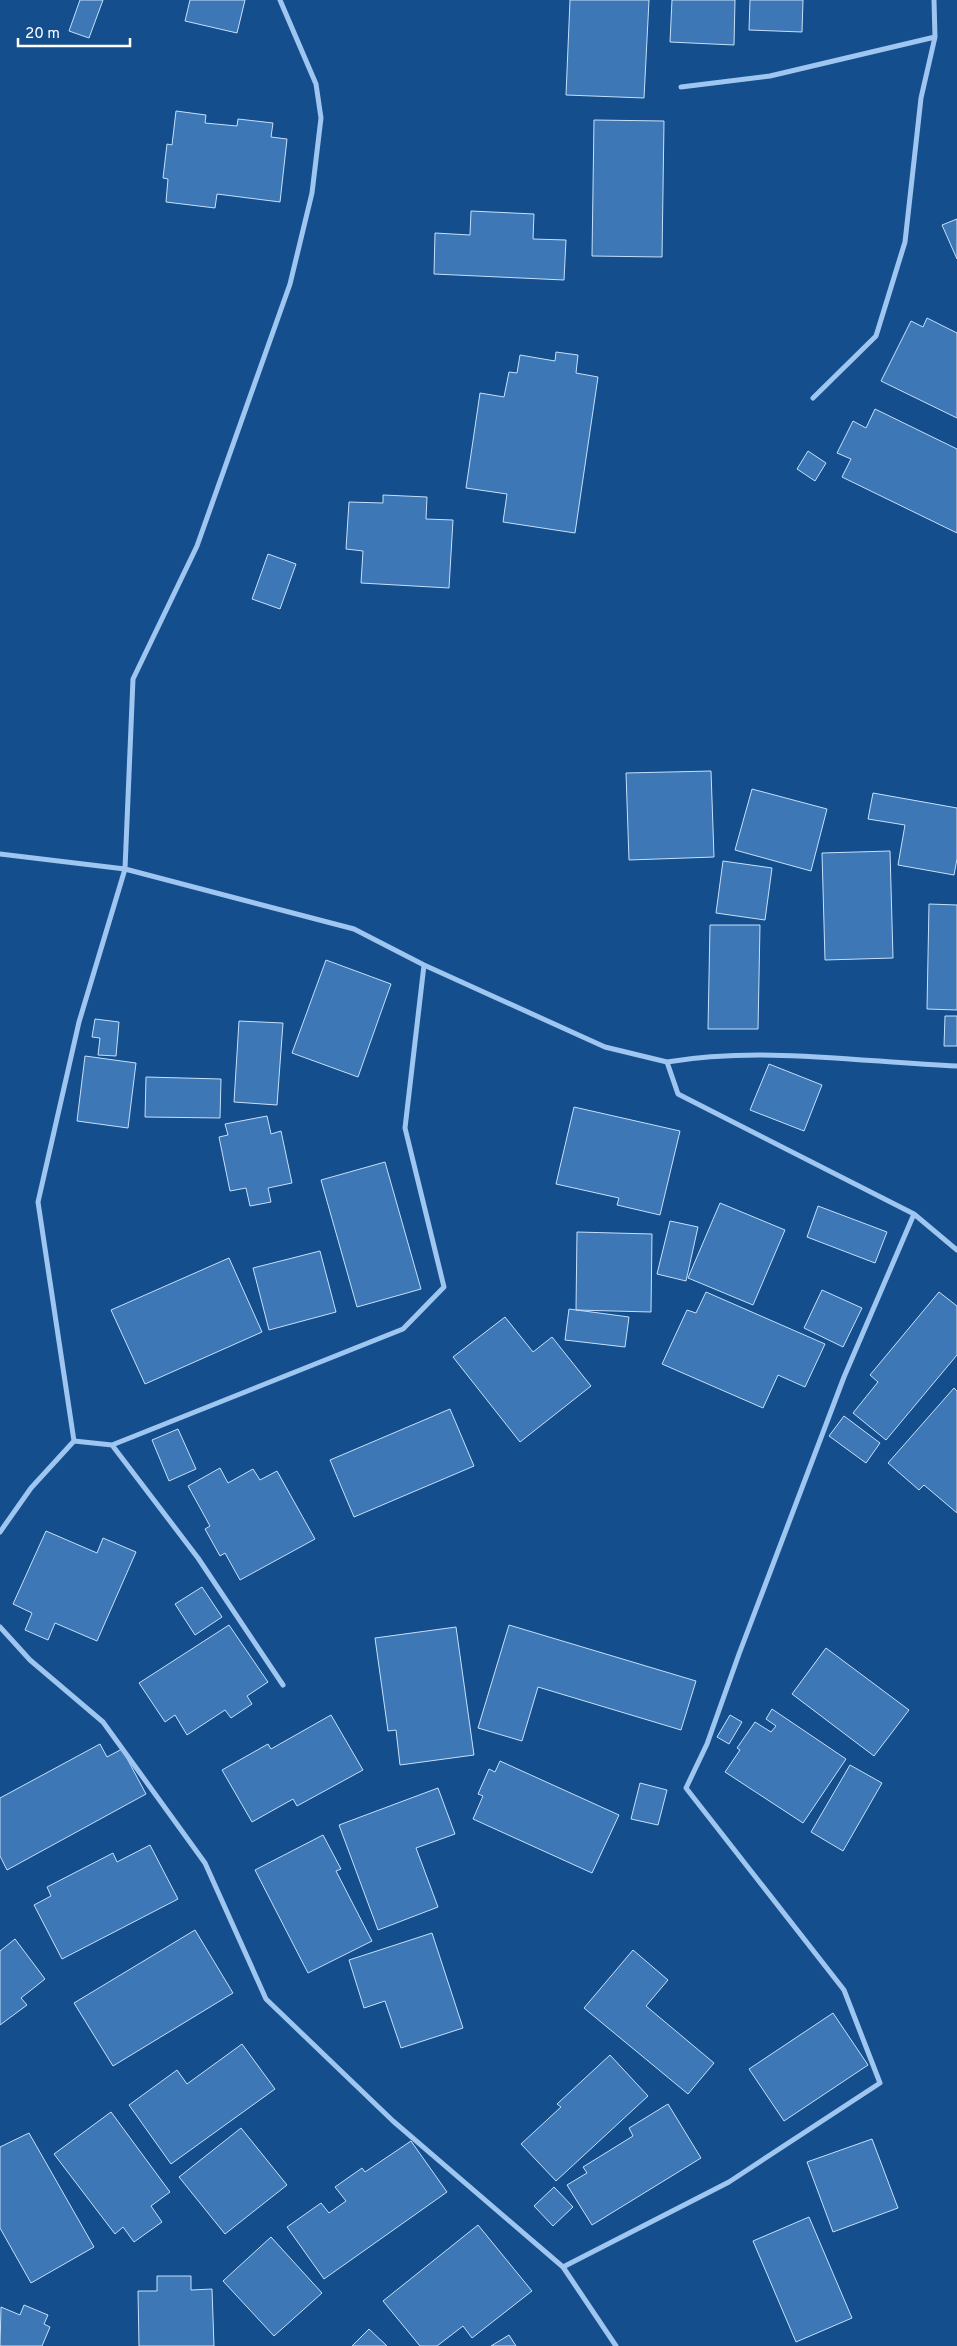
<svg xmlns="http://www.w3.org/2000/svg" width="957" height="2346" viewBox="0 0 957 2346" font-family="Overpass,sans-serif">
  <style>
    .building { fill: #3d77b5; stroke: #c5e0fb }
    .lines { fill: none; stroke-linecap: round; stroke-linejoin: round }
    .minor { stroke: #9ec6f0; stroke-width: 5 }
  </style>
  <rect width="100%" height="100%" fill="#154e8c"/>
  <path class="building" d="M80,0H103L89,38L69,31Z
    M190,0H245L237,33L185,21Z
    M570,0H649L644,98L566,95Z
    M672,0H735L734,45L670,42Z
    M750,0H803L802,32L749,30Z
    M176,111L206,115L205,123L237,126L238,119L273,123L271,137L287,139L280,202L217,194L215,208L166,202L168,179L163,178L167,144L172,145Z
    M594,120L664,121L662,257L592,256Z
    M471,211L534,214L533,239L566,240L564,280L434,274L435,233L470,235Z
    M957,219V259L942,225Z
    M927,318L957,333V418L881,381L911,321L923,327Z
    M556,352L578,355L576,373L598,377L575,533L503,522L507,494L466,488L480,393L504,397L509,372L517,373L520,355L555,361Z
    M875,409L957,449V533L842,477L851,459L837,453L853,421L866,428Z
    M808,451L826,463L815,481L797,469Z
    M383,495L427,497L426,519L453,520L449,588L361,583L363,551L346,549L349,502L383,503Z
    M268,554L296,564L280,609L252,599Z
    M711,771L714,857L629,860L626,773Z
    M752,789L827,809L811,871L735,850Z
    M873,793L957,808V859L954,875L898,865L905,825L868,819Z
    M890,851L893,958L825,960L822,853Z
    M723,861L772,868L765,920L716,913Z
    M929,904L957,905V1010L927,1009Z
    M710,925H760L758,1029H708Z
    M326,960L391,984L358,1077L292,1053Z
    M945,1016H957V1046H944Z
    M95,1019L119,1022L116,1056L98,1055L100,1038L92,1037Z
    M239,1021L283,1023L277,1105L234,1102Z
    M85,1056L136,1063L128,1128L77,1121Z
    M769,1064L822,1085L804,1131L750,1110Z
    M146,1077L221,1079L220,1118L145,1117Z
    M574,1107L680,1131L660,1215L617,1205L619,1198L556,1184Z
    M267,1116L271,1134L281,1131L292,1183L268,1188L271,1202L250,1206L246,1188L230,1191L219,1137L228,1135L225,1124Z
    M385,1162L421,1289L357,1307L321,1180Z
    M720,1203L785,1230L753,1305L688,1278Z
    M818,1206L887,1232L875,1263L807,1237Z
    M670,1221L698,1227L686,1281L657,1274Z
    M577,1232L652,1234L651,1312L576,1310Z
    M320,1251L336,1312L269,1330L253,1268Z
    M229,1258L262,1332L145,1384L111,1310Z
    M822,1290L862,1308L843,1347L804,1328Z
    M706,1292L825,1344L805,1387L778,1375L763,1408L662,1364L687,1310L696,1313Z
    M939,1292L957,1306V1355L886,1440L853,1413L878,1382L870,1375Z
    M569,1309L629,1317L625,1347L565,1340Z
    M505,1317L533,1352L552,1337L591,1386L520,1442L453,1357Z
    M954,1388L957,1391V1513L924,1485L919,1490L888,1463Z
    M450,1409L474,1466L354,1517L330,1460Z
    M844,1416L880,1443L866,1463L829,1436Z
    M178,1429L196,1469L169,1481L152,1440Z
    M220,1468L228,1483L253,1469L260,1480L277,1471L315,1539L240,1580L225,1553L220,1556L205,1529L210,1526L188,1486Z
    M46,1531L97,1553L103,1538L136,1552L97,1641L55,1623L48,1640L25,1630L32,1613L13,1604Z
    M202,1587L222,1617L195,1635L175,1604Z
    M229,1625L268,1682L247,1696L252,1704L231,1718L225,1710L187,1735L175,1715L165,1722L139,1683Z
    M509,1625L696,1681L681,1730L538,1687L522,1741L478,1728Z
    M456,1627L474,1755L400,1765L396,1730L388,1731L375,1638Z
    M826,1648L909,1710L874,1756L792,1694Z
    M772,1709L846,1759L803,1823L725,1772L740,1750L737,1748L755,1722L771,1732L776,1726L766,1719Z
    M331,1715L363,1770L297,1806L293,1799L252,1822L222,1770L268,1744L271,1749Z
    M730,1715L742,1722L729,1744L717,1737Z
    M100,1744L107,1757L122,1749L146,1794L7,1870L0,1856V1798Z
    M500,1761L619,1815L592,1873L473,1819L483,1796L478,1794L489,1769L495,1772Z
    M850,1765L882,1783L843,1851L811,1832Z
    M640,1783L667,1790L658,1825L631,1819Z
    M438,1788L455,1834L416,1848L438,1907L378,1930L339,1825Z
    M323,1835L341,1869L336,1871L372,1941L308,1973L255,1870Z
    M150,1845L178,1899L62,1959L34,1905L51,1896L47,1887L113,1853L117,1862Z
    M195,1930L233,1993L113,2066L74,2003Z
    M432,1933L463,2028L401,2048L385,2001L364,2008L349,1960Z
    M15,1939L45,1979L21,1998L27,2005L0,2025V1951Z
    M633,1950L668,1980L646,2006L714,2063L688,2094L584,2008Z
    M833,2013L868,2065L784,2121L749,2069Z
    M242,2044L275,2089L171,2164L129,2105L177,2070L187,2084Z
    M610,2055L648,2096L556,2181L521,2144L561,2107L557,2104Z
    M668,2104L701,2158L592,2225L567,2185L587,2173L583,2167L633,2136L629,2128Z
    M111,2112L170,2192L151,2206L162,2222L134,2242L123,2227L115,2234L54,2154Z
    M241,2128L287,2185L225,2234L179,2177Z
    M29,2133L94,2247L31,2283L0,2228V2147Z
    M872,2139L898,2208L833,2232L807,2162Z
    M411,2141L447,2192L324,2279L287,2227L321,2203L329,2213L346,2201L335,2187L362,2168L365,2172Z
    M554,2187L573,2207L553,2226L534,2206Z
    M809,2217L852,2318L796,2342L753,2241Z
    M478,2225L532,2291L472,2338L463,2326L437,2346H420L383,2301Z
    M271,2237L322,2293L274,2336L223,2281Z
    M157,2276H191V2290L212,2289L214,2346H139L138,2291H157Z
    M24,2305L48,2315L44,2324L50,2327L42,2346H0L1,2307L20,2315Z
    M369,2329L387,2346H352Z
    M509,2335L516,2346H491Z"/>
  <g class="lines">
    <path class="minor" d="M681,87L770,76L935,37
      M813,398L876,336L905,242L921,98L935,37L934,0
      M0,854L125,869L354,929L424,965L605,1047L667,1062L678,1094L914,1214L957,1250
      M667,1062C761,1046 862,1062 957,1066
      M74,1441L112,1445L198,1558L283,1685
      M112,1445L403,1329L444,1287L405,1128L424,965
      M0,1532L31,1488L74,1441L38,1202L79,1022L125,869L133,679L197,546L290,284L312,193L321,118L316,84L280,0
      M0,1627L30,1660L103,1722L205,1863L266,1999L393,2121L563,2267L616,2346
      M563,2267L729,2182L880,2083L844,1990L686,1788L707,1744L739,1654L844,1377L914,1214"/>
  </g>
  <path d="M18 38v8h112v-8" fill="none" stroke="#ffffff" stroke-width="2.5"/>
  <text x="25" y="38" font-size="15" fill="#ffffff" stroke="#154e8c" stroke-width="4" paint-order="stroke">20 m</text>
</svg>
